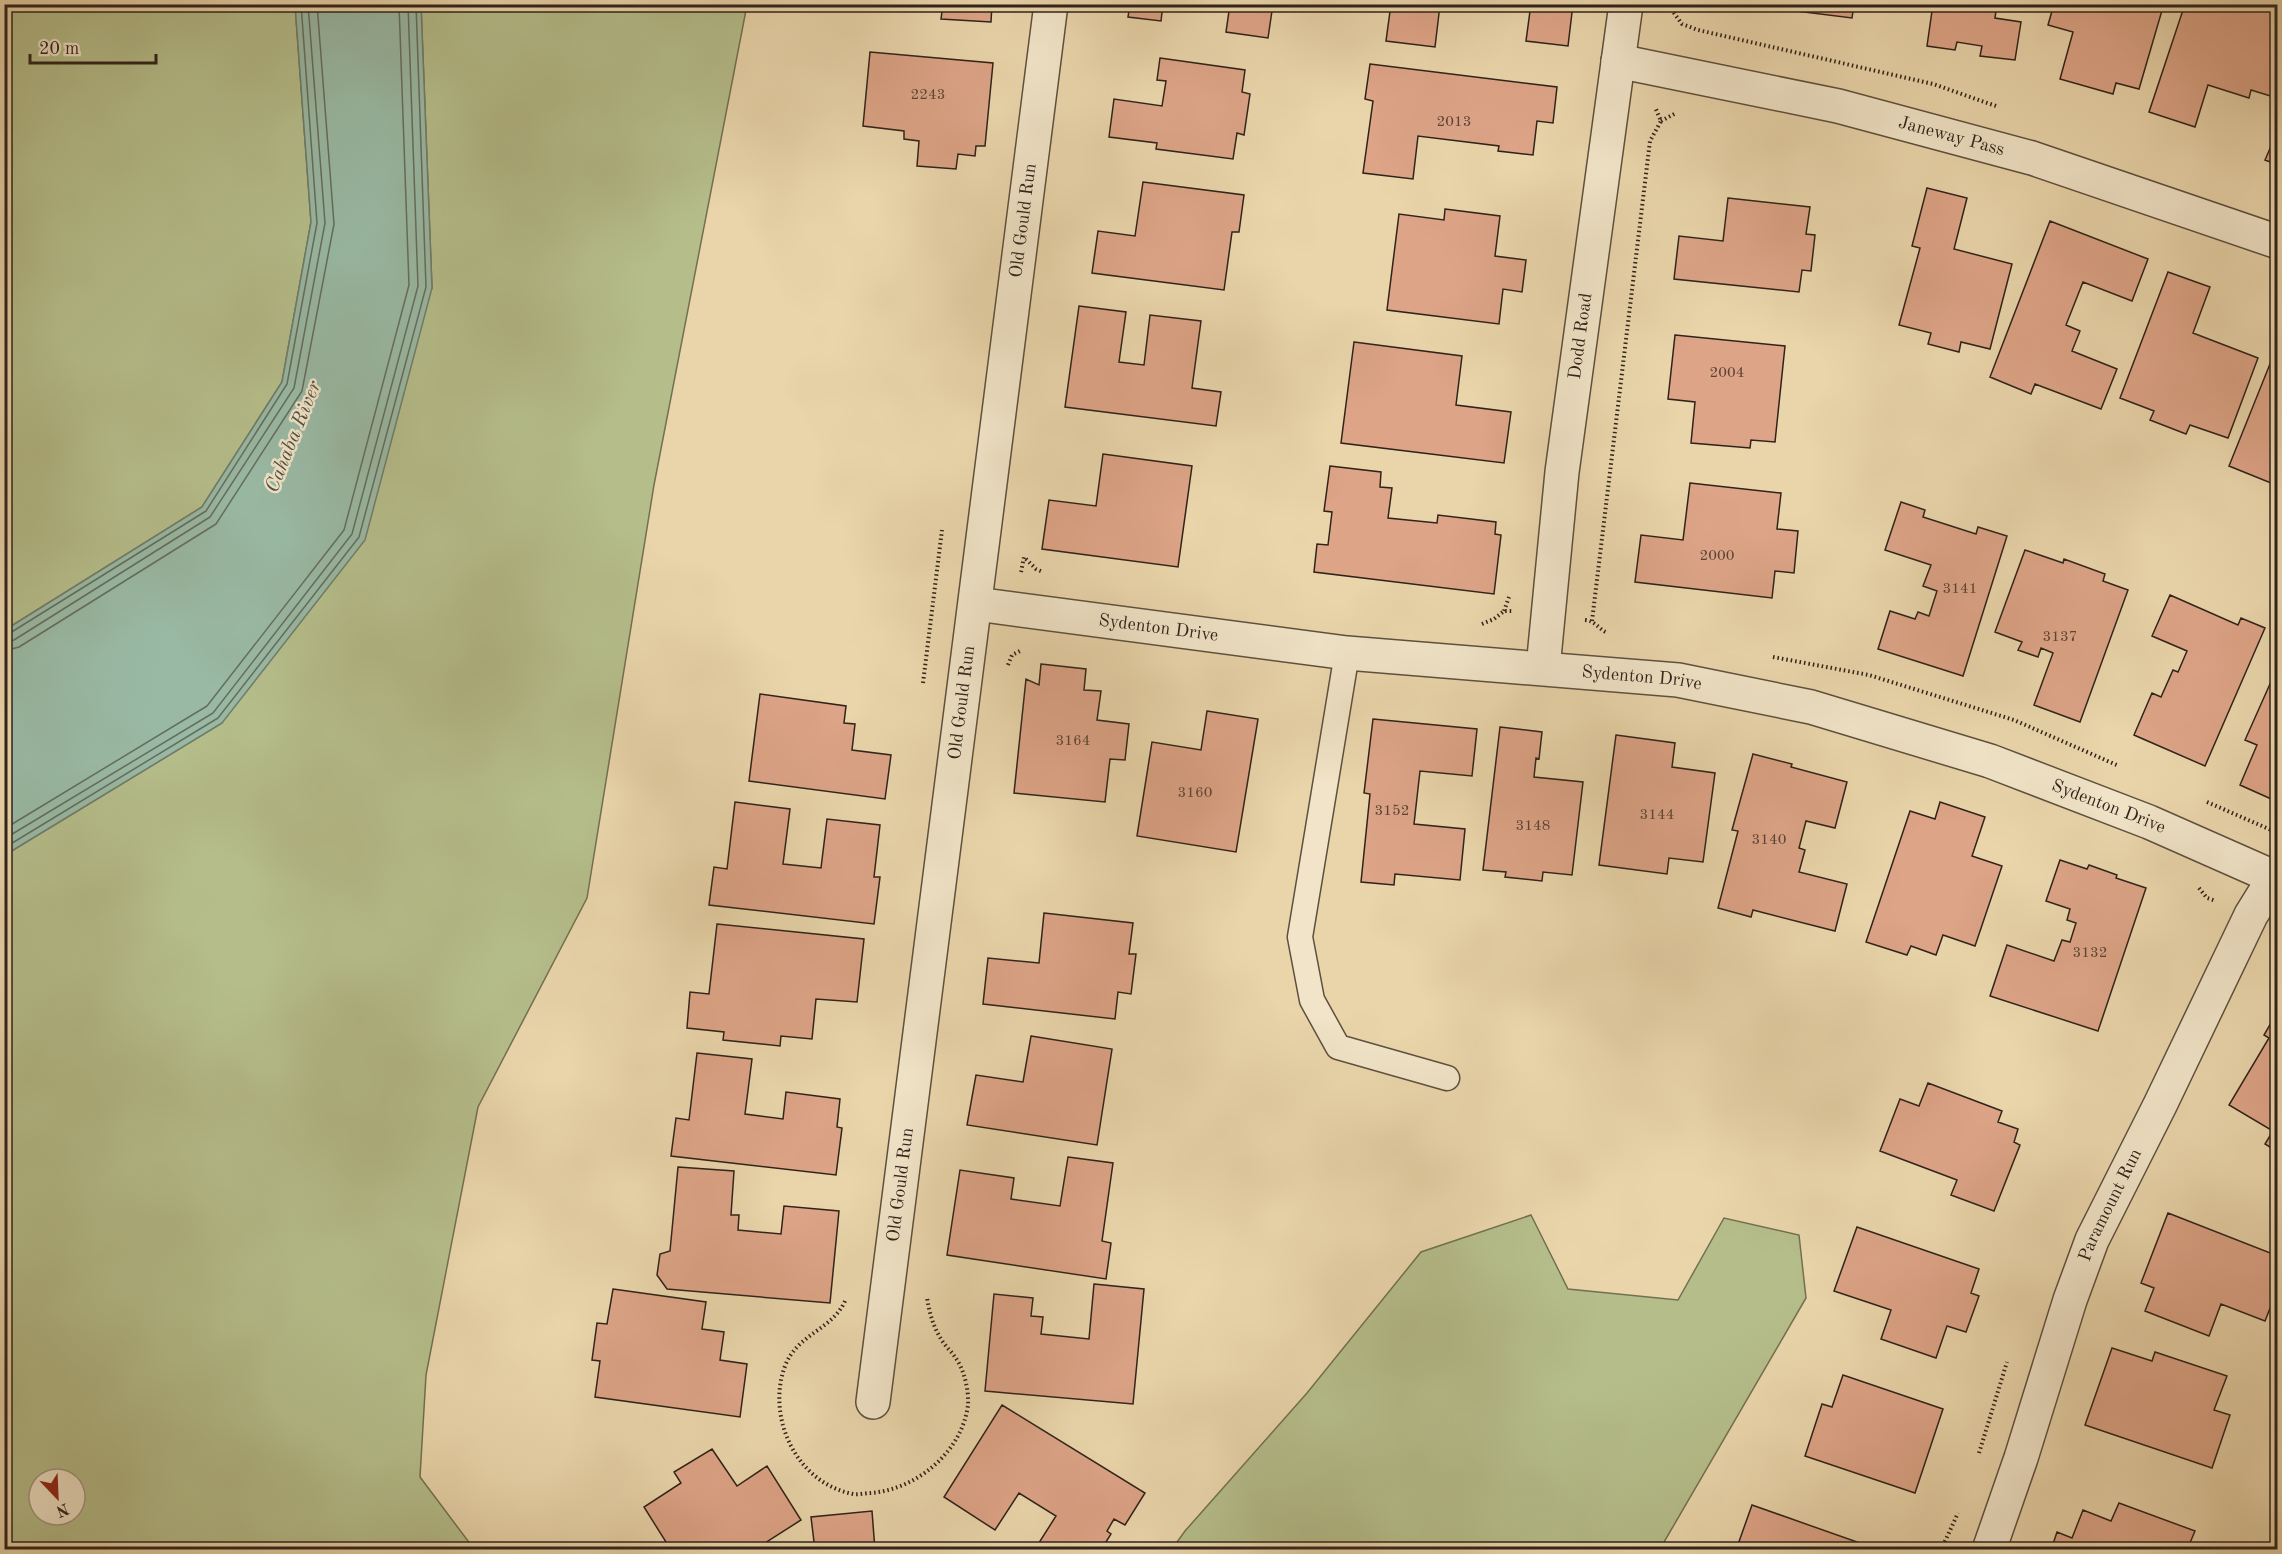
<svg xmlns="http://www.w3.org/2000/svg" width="2282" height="1554" viewBox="0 0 2282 1554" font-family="'Old Standard TT',serif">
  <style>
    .green { fill: #b5be8b; stroke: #727052; stroke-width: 1.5; fill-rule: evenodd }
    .water { fill: #99b9a4; stroke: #6f7d6d; stroke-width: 1.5 }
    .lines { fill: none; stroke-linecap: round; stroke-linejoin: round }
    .shore { stroke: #646e5f; stroke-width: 1.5 }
    .building { fill: #dda487; stroke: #2f231a; stroke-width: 1.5 }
    .service-casing { stroke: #5e503e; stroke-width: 27 }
    .minor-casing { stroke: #5e503e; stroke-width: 36 }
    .path { stroke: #2f231a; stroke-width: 4; stroke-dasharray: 1.5 3; stroke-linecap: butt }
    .service { stroke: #f1e4c8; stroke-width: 24 }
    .minor { stroke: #f1e4c8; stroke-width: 33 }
    .labels { text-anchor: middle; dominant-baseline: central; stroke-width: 5; stroke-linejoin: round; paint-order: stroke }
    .number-label { font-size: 15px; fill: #5a4335 }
    .street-label { font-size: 18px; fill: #2f231a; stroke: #f1e4c8 }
    .water-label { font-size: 20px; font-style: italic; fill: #4f5043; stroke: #f1e4c8 }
  </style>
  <rect width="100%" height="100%" fill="#ead5ab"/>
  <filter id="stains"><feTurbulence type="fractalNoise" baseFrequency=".00333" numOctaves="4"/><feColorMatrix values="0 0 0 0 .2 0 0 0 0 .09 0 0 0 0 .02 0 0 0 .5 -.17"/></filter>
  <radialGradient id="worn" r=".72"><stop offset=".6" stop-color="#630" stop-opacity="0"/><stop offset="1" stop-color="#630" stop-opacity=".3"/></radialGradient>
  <path class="green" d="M5,5H295L311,222L282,382L202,507L5,630Z
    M421,5H747L654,485L587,898L478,1107L426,1375L420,1477L474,1549L5,1550V855L222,723L432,288ZM39,1479H75V1515H39Z
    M1531,1215L1568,1289L1678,1300L1724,1218L1799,1235L1806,1298L1660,1549H1172L1185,1531L1307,1393L1421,1252Z"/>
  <path class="water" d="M295,5H421L432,288L365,540L222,723L5,855V630L202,507L282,382L311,222Z"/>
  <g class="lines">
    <path class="shore" d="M4,634L10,633L206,511L287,384L317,223L301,4
      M4,642L14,640L210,517L294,388L325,223L308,4
      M4,651L19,647L216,524L302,391L334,224L317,4
      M4,829L207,706L344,530L409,285L399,4
      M4,839L213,713L352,534L418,286L408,4
      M4,848L218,718L359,537L426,287L416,4"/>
  </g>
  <path class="building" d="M943,4H992L991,22L941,19Z
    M1130,4H1163L1161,21L1128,17Z
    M1230,4H1273L1268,38L1226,32Z
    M1391,4H1478V11L1440,5L1435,47L1386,41Z
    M1517,4H1573L1568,46L1526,41L1530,11L1517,10Z
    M1740,4H1854L1852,18Z
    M1933,4H1997L1995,18L2021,22L2015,60L1980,56L1982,46L1957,42L1955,50L1927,46Z
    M2054,4H2155L2163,7L2139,89L2116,83L2113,94L2060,79L2073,32L2048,25Z
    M2185,4H2278L2277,98L2251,90L2249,98L2208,85L2195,127L2149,112Z
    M870,52L993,63L985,146H976L975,156L958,154L956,169L917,166L919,141L904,139V131L863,126Z
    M1160,58L1245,70L1242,92L1250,94L1244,135L1237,133L1233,159L1156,149L1157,143L1109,137L1114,99L1162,106L1166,81L1157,80Z
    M1370,64L1557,87L1553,123L1537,121L1533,155L1498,151L1499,146L1418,136L1413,179L1363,173L1373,101L1365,99Z
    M2278,130V165L2265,160Z
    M1143,182L1244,195L1239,232H1232L1224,290L1092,273L1098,231L1135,236Z
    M1927,188L1967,198L1954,249L2012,264L1990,349L1961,342L1959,352L1928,344L1931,333L1899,325L1920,248L1912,246Z
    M1728,198L1810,207L1806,234L1815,235L1811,271L1802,270L1799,292L1674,279L1679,236L1723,241Z
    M1445,209L1500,216L1495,256L1526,260L1522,292L1503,289L1499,324L1387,310L1399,214L1444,220Z
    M2050,221L2148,259L2132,301L2083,282L2066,325L2080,331L2072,351L2117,369L2101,409L2035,384L2031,394L1990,377Z
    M2168,272L2210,287L2193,333L2258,358L2228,438L2190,425L2186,434L2150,420L2154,411L2120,398Z
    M1079,306L1126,312L1119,362L1144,365L1150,315L1201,321L1192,388L1221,392L1216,426L1065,407Z
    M1675,335L1785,346L1775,442L1751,440L1750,448L1691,443L1695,402L1668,399Z
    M1354,342L1462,356L1456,405L1511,412L1504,463L1341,443Z
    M2278,344V473H2275L2271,483L2229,466Z
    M1103,454L1192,466L1178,567L1042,549L1049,500L1096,506Z
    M1330,466L1381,472L1380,487L1392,488L1388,518L1437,523L1438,515L1496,522L1495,534L1501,535L1494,594L1314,572L1317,544L1328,545L1332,512L1324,511Z
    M1690,483L1781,493L1777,529L1798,531L1794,573L1775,571L1772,598L1635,582L1641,535L1683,540Z
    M1901,502L1925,510L1923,517L1976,534L1978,527L2007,536L1963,676L1878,649L1890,611L1915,619L1918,612L1929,616L1937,591L1923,586L1931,565L1885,550Z
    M2025,550L2063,563L2064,559L2105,574L2103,581L2128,590L2080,722L2034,705L2053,653L2041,648L2038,657L2018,650L2022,642L1995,632Z
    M2170,595L2238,625L2241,618L2265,628L2205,766L2134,735L2152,693L2161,697L2173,670L2178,672L2187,651L2152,636Z
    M1041,664L1086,669L1084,690L1101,691L1097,720L1129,724L1125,760L1110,759L1105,802L1014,793L1026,679L1039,685Z
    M2278,666V802L2240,785L2257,745L2245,740Z
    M760,694L846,706L844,723L855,724L852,750L891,755L885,799L749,781Z
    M1207,711L1258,719L1236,852L1137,836L1152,742L1201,750Z
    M1373,719L1477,729L1472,776L1420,771L1414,824L1465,829L1460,880L1395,874L1394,885L1361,882L1370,794L1364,793Z
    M1500,727L1542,732L1539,759L1536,758L1534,777L1583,782L1572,875L1543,872L1542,881L1505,877L1506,872L1483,870Z
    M1616,735L1675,743L1672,767L1715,773L1703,862L1669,858L1667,874L1599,865Z
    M1753,754L1792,764L1791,767L1847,782L1835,828L1806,821L1799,848L1805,850L1799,872L1847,884L1835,931L1753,910L1751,917L1718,908L1738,831L1732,830Z
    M735,802L790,809L783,864L821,868L827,819L880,825L874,877H880L874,924L709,905L714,867L727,869Z
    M1940,802L1985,817L1972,856L2002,866L1975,946L1943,935L1936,955L1911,946L1907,955L1866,942L1910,811L1935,819Z
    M2060,860L2087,869L2089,865L2117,875L2116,878L2146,888L2098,1031L1990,996L2007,945L2054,961L2062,940L2070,942L2076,923L2067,920L2070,909L2046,901Z
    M1044,913L1133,923L1129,954H1136L1131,994L1118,992L1115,1019L983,1004L988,958L1039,963Z
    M717,924L864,939L857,1002L816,999L812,1039L781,1036L780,1046L723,1040L724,1032L687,1028L690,992L709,994Z
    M2278,1011V1152L2265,1144L2273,1131L2229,1105L2269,1038L2264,1035Z
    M1031,1036L1112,1049L1097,1145L967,1125L976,1075L1023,1082Z
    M697,1053L752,1059L745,1114L783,1119L786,1092L840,1099L837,1127L842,1128L836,1175L671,1156L676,1118L689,1120Z
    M1928,1083L2002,1111L1998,1122L2018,1129L2014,1142L2020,1145L1994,1211L1951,1195L1957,1180L1880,1151L1900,1099L1919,1106Z
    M1068,1157L1113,1163L1102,1241L1111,1243L1106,1279L947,1255L960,1170L1014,1178L1011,1199L1060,1206Z
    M678,1167L734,1171L731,1215H739L738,1230L781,1234L784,1206L839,1211L830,1303L667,1289L657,1275L660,1254L670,1251Z
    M2168,1213L2278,1256V1288L2265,1321L2221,1304L2209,1336L2145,1311L2154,1288L2141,1283Z
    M1857,1227L1979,1269L1971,1293L1979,1296L1966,1332L1947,1326L1936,1358L1881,1339L1891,1310L1834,1291Z
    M1094,1284L1144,1289L1133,1404L985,1391L994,1294L1033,1298L1031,1316L1043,1317L1041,1334L1089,1339Z
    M613,1289L706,1302L702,1329L724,1332L720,1360L747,1364L740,1417L595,1397L600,1361L592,1360L597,1323L607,1324Z
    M2112,1348L2152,1361L2155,1352L2227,1376L2214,1410L2230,1415L2212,1468L2085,1425Z
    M1843,1375L1943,1409L1915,1493L1805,1456L1822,1404L1832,1407Z
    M1002,1405L1145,1493L1125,1525L1114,1519L1107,1531L1111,1534L1101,1550L1035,1549L1056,1516L1019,1493L995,1530L944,1497Z
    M712,1449L737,1486L767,1466L801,1520L754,1550H671L644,1507L681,1483L674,1472Z
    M2119,1503L2195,1531L2187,1550H2051L2057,1532L2072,1538L2083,1510L2111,1521Z
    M1752,1505L1874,1548L1873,1550H1736Z
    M872,1511L875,1550H815L811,1517Z"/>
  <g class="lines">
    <g class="service-casing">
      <path id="service" d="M1347,653L1300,937L1312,1000L1338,1047L1447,1078"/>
    </g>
    <g class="minor-casing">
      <g id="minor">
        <path id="s1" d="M1618,61L1838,106L2032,158L2278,242"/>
        <path id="s2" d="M976,604L1347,653L1678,680L1811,707L1990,761L2149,822L2278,879"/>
        <path id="s3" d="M1543,668L1562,472L1626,4"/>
        <path id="s4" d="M873,1402L1051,4"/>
        <path id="s5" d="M1989,1550L2021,1458L2070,1300L2092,1240L2160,1105L2251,915L2274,878"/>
      </g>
    </g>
    <path class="path" d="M1671,9L1682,24L1698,30L1933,84L1996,106
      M1661,121L1676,113
      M1021,572L1024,557L1036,569L1043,572
      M1504,611L1509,597
      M1585,620C1596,621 1599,630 1608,633
      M1592,621L1650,141L1661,121L1655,107
      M1482,624L1494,619L1504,611H1512
      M1773,657L1869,675L2014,720L2119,766
      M1008,665L1012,655L1022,650
      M923,683L942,530
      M2207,802L2278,833
      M2199,888L2207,898L2216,901
      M845,1301C832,1330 797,1334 785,1366C766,1417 796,1483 853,1494C858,1495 865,1493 871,1493C917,1489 962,1452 968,1405C969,1390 964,1369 955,1357C951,1351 945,1346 941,1339C933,1326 929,1312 927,1297
      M1979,1453L2007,1362
      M1941,1550L1958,1513"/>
    <use href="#service" class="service"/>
    <use href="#minor" class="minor"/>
  </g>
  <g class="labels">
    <g class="number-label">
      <text x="928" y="95">2243</text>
      <text x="1454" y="122">2013</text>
      <text x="1727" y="373">2004</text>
      <text x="1717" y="556">2000</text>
      <text x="1960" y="589">3141</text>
      <text x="2060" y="637">3137</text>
      <text x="1073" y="741">3164</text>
      <text x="1195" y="793">3160</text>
      <text x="1392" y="811">3152</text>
      <text x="1657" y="815">3144</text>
      <text x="1533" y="826">3148</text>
      <text x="1769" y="840">3140</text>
      <text x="2090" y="953">3132</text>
    </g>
    <g class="street-label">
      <text stroke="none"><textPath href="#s1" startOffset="342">Janeway Pass</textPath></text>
      <text stroke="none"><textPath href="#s4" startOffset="1191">Old Gould Run</textPath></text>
      <text stroke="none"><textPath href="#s3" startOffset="334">Dodd Road</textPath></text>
      <text stroke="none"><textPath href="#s2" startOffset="184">Sydenton Drive</textPath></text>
      <text stroke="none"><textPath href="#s2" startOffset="670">Sydenton Drive</textPath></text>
      <text stroke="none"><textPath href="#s4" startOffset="705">Old Gould Run</textPath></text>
      <text stroke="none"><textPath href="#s2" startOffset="1156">Sydenton Drive</textPath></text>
      <text stroke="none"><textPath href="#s4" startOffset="219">Old Gould Run</textPath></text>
      <text stroke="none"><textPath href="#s5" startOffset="366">Paramount Run</textPath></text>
    </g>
    <g class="water-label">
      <text transform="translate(294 437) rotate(-68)">Cahaba River</text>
    </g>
  </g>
  <rect width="2282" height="1554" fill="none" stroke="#ead5ab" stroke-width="24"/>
  <rect x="6" y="6" width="2270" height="1542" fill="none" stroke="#2f231a" stroke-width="3"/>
  <rect x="12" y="12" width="2258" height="1530" fill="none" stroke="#2f231a" stroke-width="1.5"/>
  <g transform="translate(57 1497) rotate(157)"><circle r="28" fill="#f1e4c8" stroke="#a39782" stroke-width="1.5"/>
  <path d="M0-4.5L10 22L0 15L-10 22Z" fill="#8f2418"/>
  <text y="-9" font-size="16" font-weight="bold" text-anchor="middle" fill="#2f231a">N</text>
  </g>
  <path d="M30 54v9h126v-9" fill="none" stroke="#2f231a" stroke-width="3"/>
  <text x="39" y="54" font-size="18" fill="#2f231a" stroke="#f1e4c8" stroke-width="4.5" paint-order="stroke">20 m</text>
  <rect width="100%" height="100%" filter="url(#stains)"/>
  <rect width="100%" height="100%" fill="url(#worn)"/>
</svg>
